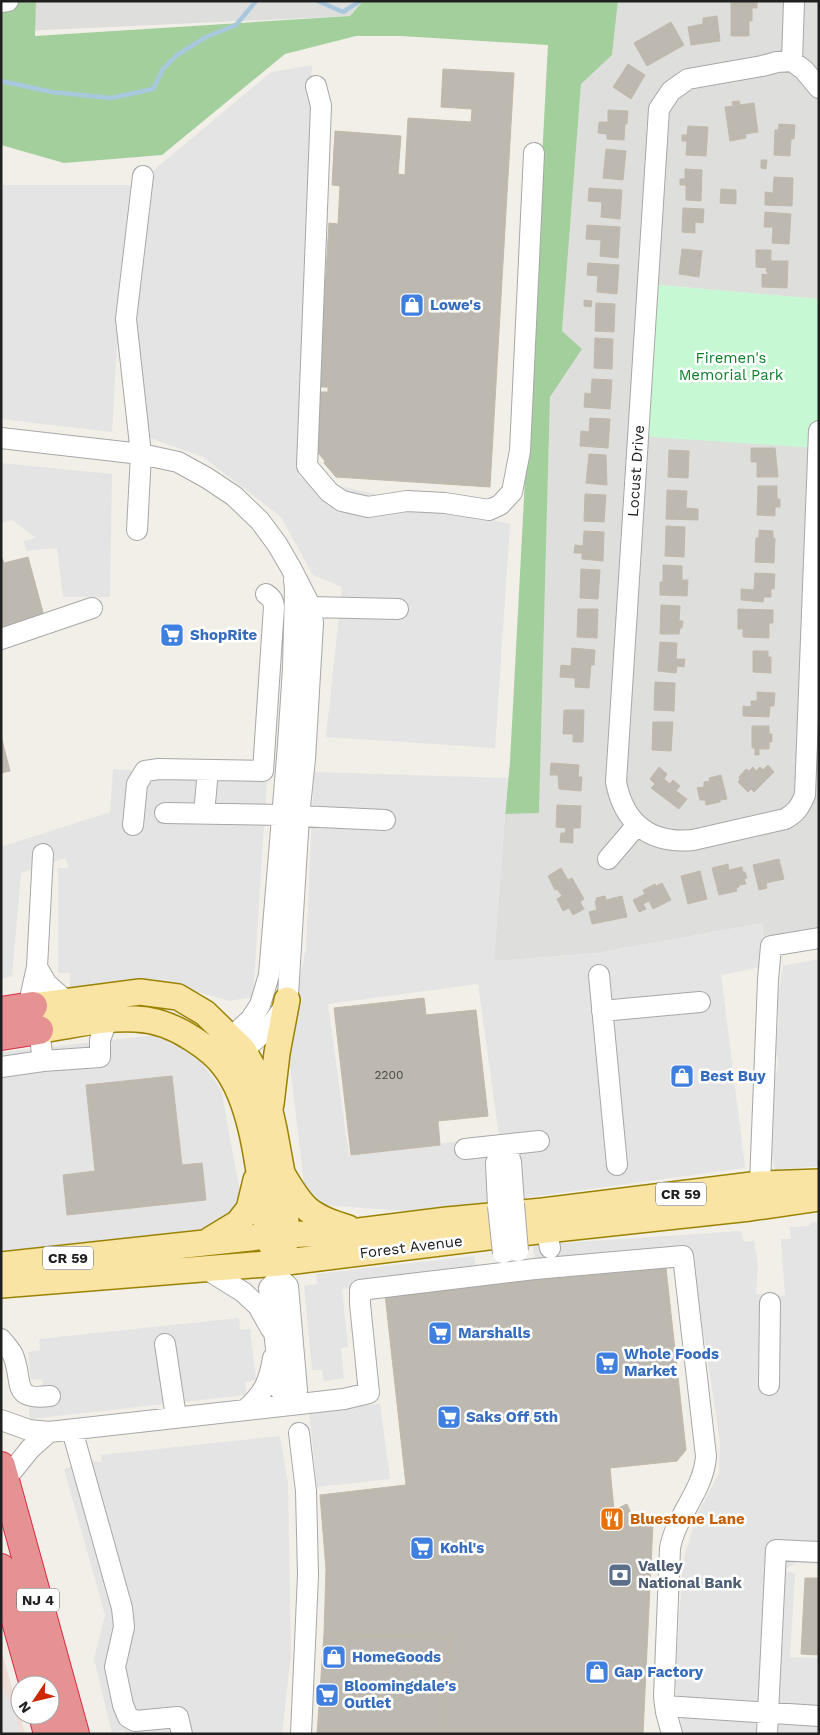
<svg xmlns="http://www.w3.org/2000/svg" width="820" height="1735" viewBox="0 0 820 1735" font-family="'Work Sans',sans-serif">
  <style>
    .residential { fill: #dededd }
    .commercial { fill: #f1ddd7 }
    .forest { fill: #a3cf9d }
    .park { fill: #c6f9d3 }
    .parking { fill: #e4e4e4; fill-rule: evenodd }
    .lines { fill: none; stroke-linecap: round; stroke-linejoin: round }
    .stream { stroke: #a9c8dd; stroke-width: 4.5 }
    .building { fill: #bdb8b0; stroke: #c2b9aa }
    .minor-casing { stroke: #a7a7a7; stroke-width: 22 }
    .major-casing { stroke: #9a8303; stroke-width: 28 }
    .highway-casing { stroke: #d82b47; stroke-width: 30 }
    .minor { stroke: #fff; stroke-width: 20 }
    .major { stroke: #fae4a3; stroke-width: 25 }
    .highway { stroke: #e69192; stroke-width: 28 }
    .minor-bridge-casing { stroke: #a7a7a7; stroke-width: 22; stroke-linecap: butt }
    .minor-bridge { stroke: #fff; stroke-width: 20 }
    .labels { text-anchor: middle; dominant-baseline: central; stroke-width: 5; stroke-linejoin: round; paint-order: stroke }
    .number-label { font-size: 12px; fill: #474644 }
    .shield { fill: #fff; stroke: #636363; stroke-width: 1 }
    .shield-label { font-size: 14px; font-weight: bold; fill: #202020 }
    .shop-label { font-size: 15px; font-weight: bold; fill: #366cbe; stroke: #fff; text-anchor: start }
    .park-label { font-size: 15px; fill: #0e7f2c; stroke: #fff }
    .street-label { font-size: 15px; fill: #202020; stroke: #fff }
    .food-label { font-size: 15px; font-weight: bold; fill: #c56008; stroke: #fff; text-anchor: start }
    .service-label { font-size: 15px; font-weight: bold; fill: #4e5e75; stroke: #fff; text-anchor: start }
  </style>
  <rect width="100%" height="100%" fill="#f1efe7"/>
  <path class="residential" d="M27,1H363L350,16L25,31Z
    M618,1H819V299L648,284L819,431V938L763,947V923L597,953L494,961L505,814L539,813L550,397L582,349L562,331L581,83L612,55Z"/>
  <path class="commercial" d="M1,1649L25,1734H1Z"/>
  <path class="forest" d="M1,1H36L35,36L350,16L363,1H618L612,55L581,84L562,331L582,349L550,397L539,813L505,814L510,762L548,45L401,36H356L285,54L162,155L64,163L1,145Z"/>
  <path class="park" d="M648,284L819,299L818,448L638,436Z"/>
  <path class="parking" d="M312,65L299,477L510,524L495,748L326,737L342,587L313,575L281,517L203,457L136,433L117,345L112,432L1,419V185H136L271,72Z
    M1,463L112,474L110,597H63L57,548L26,551L24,541L36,538L12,520L1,523Z
    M113,769L267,779L253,997L229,1001L178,986L70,989V973H58V868H69L65,858L21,873L12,976L1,979V847L110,812Z
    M314,772L508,778L494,961L597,953L763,923L761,967L721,975L745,1168L478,1204L405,1211L324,1205L305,1192L287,1039L306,949ZM478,984L499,1136L349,1156L328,1004Z
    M819,959V1166L775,1170L771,1150L775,1081L778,1063L775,1041L779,1023L777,1003L783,966Z
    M157,1035L192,1050L221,1089L242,1203L218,1227L1,1256V1052Z
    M812,1222L819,1223V1564L796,1563L787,1568V1572L795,1573L790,1657L819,1658V1734H683L675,1681L683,1561L696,1517L719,1473L720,1442L692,1256L535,1269L533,1245L741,1231L744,1242L754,1241L758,1265L756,1294L785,1296L781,1239H791L790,1227L808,1226Z
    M474,1256L477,1275L342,1289L348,1347L341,1348L344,1378L324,1381L322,1370H312L304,1286L317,1284L316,1274Z
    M239,1318L240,1330L250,1329L256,1380L245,1382L247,1395L30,1419L29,1407L38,1389L43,1383L41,1379L31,1380L28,1352L40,1350L39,1339Z
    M380,1404L390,1479L317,1487L309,1410Z
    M280,1436L288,1483L291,1654L282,1734H125L124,1730L112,1733L94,1659L105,1615L64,1469L90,1461L102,1462L101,1455Z
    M1,1685L15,1712L21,1734H1Z"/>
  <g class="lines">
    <path class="stream" d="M318,1L343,12L360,1
      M1,81L52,92L111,98L153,89L163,69L177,55L206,37L236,25L256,1"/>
  </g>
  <path class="building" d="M731,1H757V8H752V21H749V36H731Z
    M717,16L720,41L691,45L688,27L703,24V18Z
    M671,22L684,45L647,66L634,43Z
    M628,64L645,75L631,99L613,87Z
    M443,69L514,73L490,487L336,477L324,463L325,461L319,454L315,453L319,392H328V387H319L329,223L338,224L340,186L332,185L335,131L401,136L398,174L405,175L408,118L471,122L472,109L441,107Z
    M739,101L740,105L754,103L758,132L745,134L746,138L730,141L725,107L733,106L732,102Z
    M608,110L628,111L627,124H625L624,140L607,139V134L598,133L599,122H608Z
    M779,124L795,125L794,139H791L790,156L774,155L775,130H778Z
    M688,126L708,127L706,156L686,155L687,141H682V135H687Z
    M606,149L626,151L623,180L603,178Z
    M761,160H767L766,169L761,168Z
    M685,169L702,170L701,201L686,200V185H680V179H685Z
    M774,177L793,178L792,206L765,205V192L773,193Z
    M589,188L622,190L620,219L601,217L602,202L588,201Z
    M721,189L736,190V204L720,203Z
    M683,208L704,209L703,223L695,222V233L682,232Z
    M765,212L791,214L789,244L772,243L773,227H764Z
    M587,225L620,227L618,258L600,256L601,240L586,239Z
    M682,249L702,251L699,277L679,274Z
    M756,250H771V261H788L787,288L762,287V274L769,275L766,271L767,268L756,267Z
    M588,263L619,265L617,294L597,292L598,276L587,275Z
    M584,300L592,301L591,307L584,306Z
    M596,303L615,304L614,332L595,331Z
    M595,338L613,339L612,369L594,368Z
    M592,379L612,380L610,409L584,407L585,393L591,394Z
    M590,418L610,419L608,448L580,446L581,431L589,432Z
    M751,448H775L778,477H757V462H751Z
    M669,450L689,451L688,478L668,477Z
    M589,454L606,455L607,485L586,483Z
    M758,486H777V499H780V507H775V516L757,515Z
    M667,490L687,491L686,508L698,509V520L666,519Z
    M585,494L606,495L604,522L584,521Z
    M666,526L685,527L684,557L665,556Z
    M759,530L773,531V538H775L774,563L755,562L756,538H759Z
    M584,531L604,532L603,561L582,559V553H574L575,545L583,546Z
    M1,555L4,563L28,557L47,627L1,639Z
    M663,565L682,566V580H688L687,596L660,595V582H663Z
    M581,569L600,570L598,599L580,598Z
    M755,573L775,574L774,589H771V597H764L763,602L741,600V589L754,590Z
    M661,605L680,606L679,621H683L682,628H680L679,634H660Z
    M578,609H598L597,638L577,637Z
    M738,609L773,610V623H769V638L743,637V629H738Z
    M660,642L677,643L676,659H685L684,667L677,666L676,673L658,671Z
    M572,648L595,650L594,665H591L589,688L575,687V678L560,677L561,665L571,666Z
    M753,651H768V657H771V673L753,672Z
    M655,682L675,683L674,711L654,710Z
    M757,692L775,693L774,706H770L769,717L743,716V706L751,707V701H757Z
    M564,710H584L583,742H573V734H563Z
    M653,722H673L671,751L652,750Z
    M752,726H769V734H772V742H769V749H759V755H755V748H752Z
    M1,736L10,771L1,773Z
    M551,763L579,765L578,777H582L581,791L559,789L558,775H550Z
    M768,765L774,772L754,792L751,789L748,792L738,782L740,779L739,777L746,769L749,771L753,767L756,771L760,767L763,770Z
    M659,767L667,774L664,779L670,784L673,780L680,786L676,791L687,799L679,809L651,788L655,784L650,779Z
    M721,775L727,799L720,800V802L706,805L705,800H700L697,788L704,787V782L710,781L709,778Z
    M557,805L581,806L580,828H573V843L560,842L561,833H565L566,828L556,827Z
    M779,859L784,879L766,883L767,888L759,890L753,865Z
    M728,864L729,870L742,867L743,872H745L747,878L744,879L746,884L739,885V887L736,888L737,891L719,895L712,868Z
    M561,868L568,880L572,878L584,899L580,902L584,909L573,915L569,908L563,911L557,899L562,896L557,889L555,890L548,876Z
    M700,871L707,899L688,904L681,876Z
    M662,883L671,900L653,909L649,901L643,904L646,909L639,912L633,900L645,894L643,890L655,884L656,886Z
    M605,896L606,900L622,896L627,917L592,924L589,912L597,910L595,901H597L596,898Z
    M424,998L426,1015L476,1010L488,1116L438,1121L440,1145L351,1155L334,1008Z
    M172,1076L182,1165L202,1163L206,1200L67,1215L63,1175L95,1171L86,1085Z
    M666,1268L686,1450L677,1461L610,1468L614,1510L627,1504L634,1520L653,1523L643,1734H443L449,1638L324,1634L326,1569L320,1495L406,1485L385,1294Z
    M805,1578H819V1655L801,1654Z
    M324,1634L449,1638L443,1734H317Z"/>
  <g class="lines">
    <g class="minor-casing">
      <path id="minor" d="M794,1L792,61L804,70L819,88
        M1,2L8,1
        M792,61L777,62L762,66L688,79L671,91L659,109L616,782C624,824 651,844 693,840L785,819C796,813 800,807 805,795L819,431
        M316,86L321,106L307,466L329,492L342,501L368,507L407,501L445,503L489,510L500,505L512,492L520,451L534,153
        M1,438L141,454L178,462L207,478L234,496L260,521L277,544L291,568L311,607L313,623L305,759L299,816L288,995C283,1020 250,1044 232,1060
        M137,530L141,454L126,319L143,176
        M311,607L398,609
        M1,639L92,608
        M165,813L281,815
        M204,814L208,770
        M299,816L385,820
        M133,825L137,784L145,771L159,769L263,771L274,607C273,600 272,598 266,594
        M608,859L637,825
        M37,967L47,984L66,1001
        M599,975L617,1165
        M602,1011L700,1002
        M220,1047L250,1020L260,1005L269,975L288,745L293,668L295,589L294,580
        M43,1061L39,1030L31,994L37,967L43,854
        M1,1067L43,1061L100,1057V1040L107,1020
        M505,1145L511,1162L514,1204
        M465,1149L539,1141
        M760,1184L768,980L771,946L819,938
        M498,1206L496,1163L505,1145
        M544,1216L550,1248
        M279,1263V1278L269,1288L281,1391L290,1397
        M206,1269L243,1292L258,1306L271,1329
        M279,1278L288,1286L297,1390L290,1397
        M1,1339C5,1344 10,1349 13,1355C24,1382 10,1401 50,1396
        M165,1344L176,1417
        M769,1385L770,1303
        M245,1410C263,1394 269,1383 273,1358
        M1,1420L29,1430L49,1432L344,1399L369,1393L360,1304V1290L535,1269L683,1256L706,1456C704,1490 676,1515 670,1548L664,1697L666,1712L672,1734
        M72,1430L122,1608L124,1627L115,1667L123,1705L128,1717L135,1721L178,1717L182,1734
        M299,1433L306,1491L308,1575L301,1734
        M5,1480L30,1449L49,1432
        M665,1706L819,1716
        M767,1734L776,1550L819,1552"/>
    </g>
    <g class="major-casing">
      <path id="major" d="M33,1006L140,992L178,997L205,1013L243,1050L265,1089L274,1129L282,1173L287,1235L283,1251
        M39,1030C71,1026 104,1017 136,1019C158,1020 175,1027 193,1039C204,1046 216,1055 224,1066C256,1106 260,1186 268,1236L274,1251
        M271,1104L277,1053L287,1000
        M283,1175C303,1209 309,1216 348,1228
        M210,1240L238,1223L249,1209L256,1180
        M1,1265L268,1236L359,1231L447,1220L543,1211L760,1184L819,1182
        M1,1285L279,1263L546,1230L750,1208L819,1198"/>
    </g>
    <g class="highway-casing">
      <path id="highway" d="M1,1011L33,1006
        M1,1036L39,1030
        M1,1466L75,1734
        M1,1568L34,1685
        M43,1715L48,1734"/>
    </g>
    <use href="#minor" class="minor"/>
    <use href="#major" class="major"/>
    <use href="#highway" class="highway"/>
    <g class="minor-bridge-casing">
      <path id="minor-bridge" d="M514,1204L518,1251
        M498,1206L503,1253"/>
    </g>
    <use href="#minor-bridge" class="minor-bridge"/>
  </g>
  <defs>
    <g id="shop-square" transform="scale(1.25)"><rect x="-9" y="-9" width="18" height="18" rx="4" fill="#3f7fe0" stroke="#fff"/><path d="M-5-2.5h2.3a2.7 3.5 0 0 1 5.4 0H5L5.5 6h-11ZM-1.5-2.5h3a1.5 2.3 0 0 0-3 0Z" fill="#fff"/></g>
    <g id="supermarket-square" transform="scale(1.25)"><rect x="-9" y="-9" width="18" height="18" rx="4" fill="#3f7fe0" stroke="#fff"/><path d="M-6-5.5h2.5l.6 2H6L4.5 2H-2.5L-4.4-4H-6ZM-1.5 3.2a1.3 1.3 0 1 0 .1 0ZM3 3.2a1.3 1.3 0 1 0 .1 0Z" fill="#fff"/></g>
    <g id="restaurant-square" transform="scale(1.25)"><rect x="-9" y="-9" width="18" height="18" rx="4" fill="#e8710a" stroke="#fff"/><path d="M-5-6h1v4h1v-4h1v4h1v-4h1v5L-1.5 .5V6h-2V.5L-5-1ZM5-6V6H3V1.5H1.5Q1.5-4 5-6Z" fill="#fff"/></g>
    <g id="bank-square" transform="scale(1.25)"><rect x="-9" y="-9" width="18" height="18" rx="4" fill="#5c6f8a" stroke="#fff"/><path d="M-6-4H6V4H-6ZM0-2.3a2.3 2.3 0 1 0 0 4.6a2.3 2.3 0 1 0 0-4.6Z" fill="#fff"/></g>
  </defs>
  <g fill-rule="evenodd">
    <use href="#shop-square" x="412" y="305"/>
    <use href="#supermarket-square" x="172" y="635"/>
    <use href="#shop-square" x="682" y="1076"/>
    <use href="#supermarket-square" x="440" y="1333"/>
    <use href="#supermarket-square" x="607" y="1363"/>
    <use href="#supermarket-square" x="449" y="1417"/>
    <use href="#restaurant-square" x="612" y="1519"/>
    <use href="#supermarket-square" x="422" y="1548"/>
    <use href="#bank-square" x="620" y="1575"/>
    <use href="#shop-square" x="334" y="1657"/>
    <use href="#shop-square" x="597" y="1672"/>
    <use href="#supermarket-square" x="327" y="1695"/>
  </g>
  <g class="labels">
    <g class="number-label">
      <text x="389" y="1075">2200</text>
    </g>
    <g class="shield">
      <rect x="656" y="1182.5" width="50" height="23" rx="4"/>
      <rect x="43" y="1246.5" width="50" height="23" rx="4"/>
      <rect x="17" y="1588.5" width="42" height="23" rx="4"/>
    </g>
    <g class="shield-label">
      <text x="681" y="1194">CR 59</text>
      <text x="68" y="1258">CR 59</text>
      <text x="38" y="1600">NJ 4</text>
    </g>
    <g class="shop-label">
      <text x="430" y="305">Lowe's</text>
      <text x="190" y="635">ShopRite</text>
      <text x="700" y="1076">Best Buy</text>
      <text x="458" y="1333">Marshalls</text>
      <text x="624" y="1354">Whole Foods<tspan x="624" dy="17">Market</tspan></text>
      <text x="466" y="1417">Saks Off 5th</text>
      <text x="440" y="1548">Kohl's</text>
      <text x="352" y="1657">HomeGoods</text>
      <text x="614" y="1672">Gap Factory</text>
      <text x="344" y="1686">Bloomingdale's<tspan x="344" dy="17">Outlet</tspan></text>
    </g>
    <g class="park-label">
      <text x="731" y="358">Firemen's<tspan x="731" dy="17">Memorial Park</tspan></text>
    </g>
    <g class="street-label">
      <text transform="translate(636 471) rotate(-86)">Locust Drive</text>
      <text transform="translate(411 1247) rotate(-7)">Forest Avenue</text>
    </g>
    <g class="food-label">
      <text x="630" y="1519">Bluestone Lane</text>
    </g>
    <g class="service-label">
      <text x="638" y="1566">Valley<tspan x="638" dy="17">National Bank</tspan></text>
    </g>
  </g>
  <rect width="820" height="1735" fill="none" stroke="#202020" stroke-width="5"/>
  <g transform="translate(35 1700) rotate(235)"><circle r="24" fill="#ffffff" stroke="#a6a6a6"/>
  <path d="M0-4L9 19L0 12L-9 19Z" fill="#cd2804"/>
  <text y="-8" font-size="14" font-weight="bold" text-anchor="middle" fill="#202020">N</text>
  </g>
</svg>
